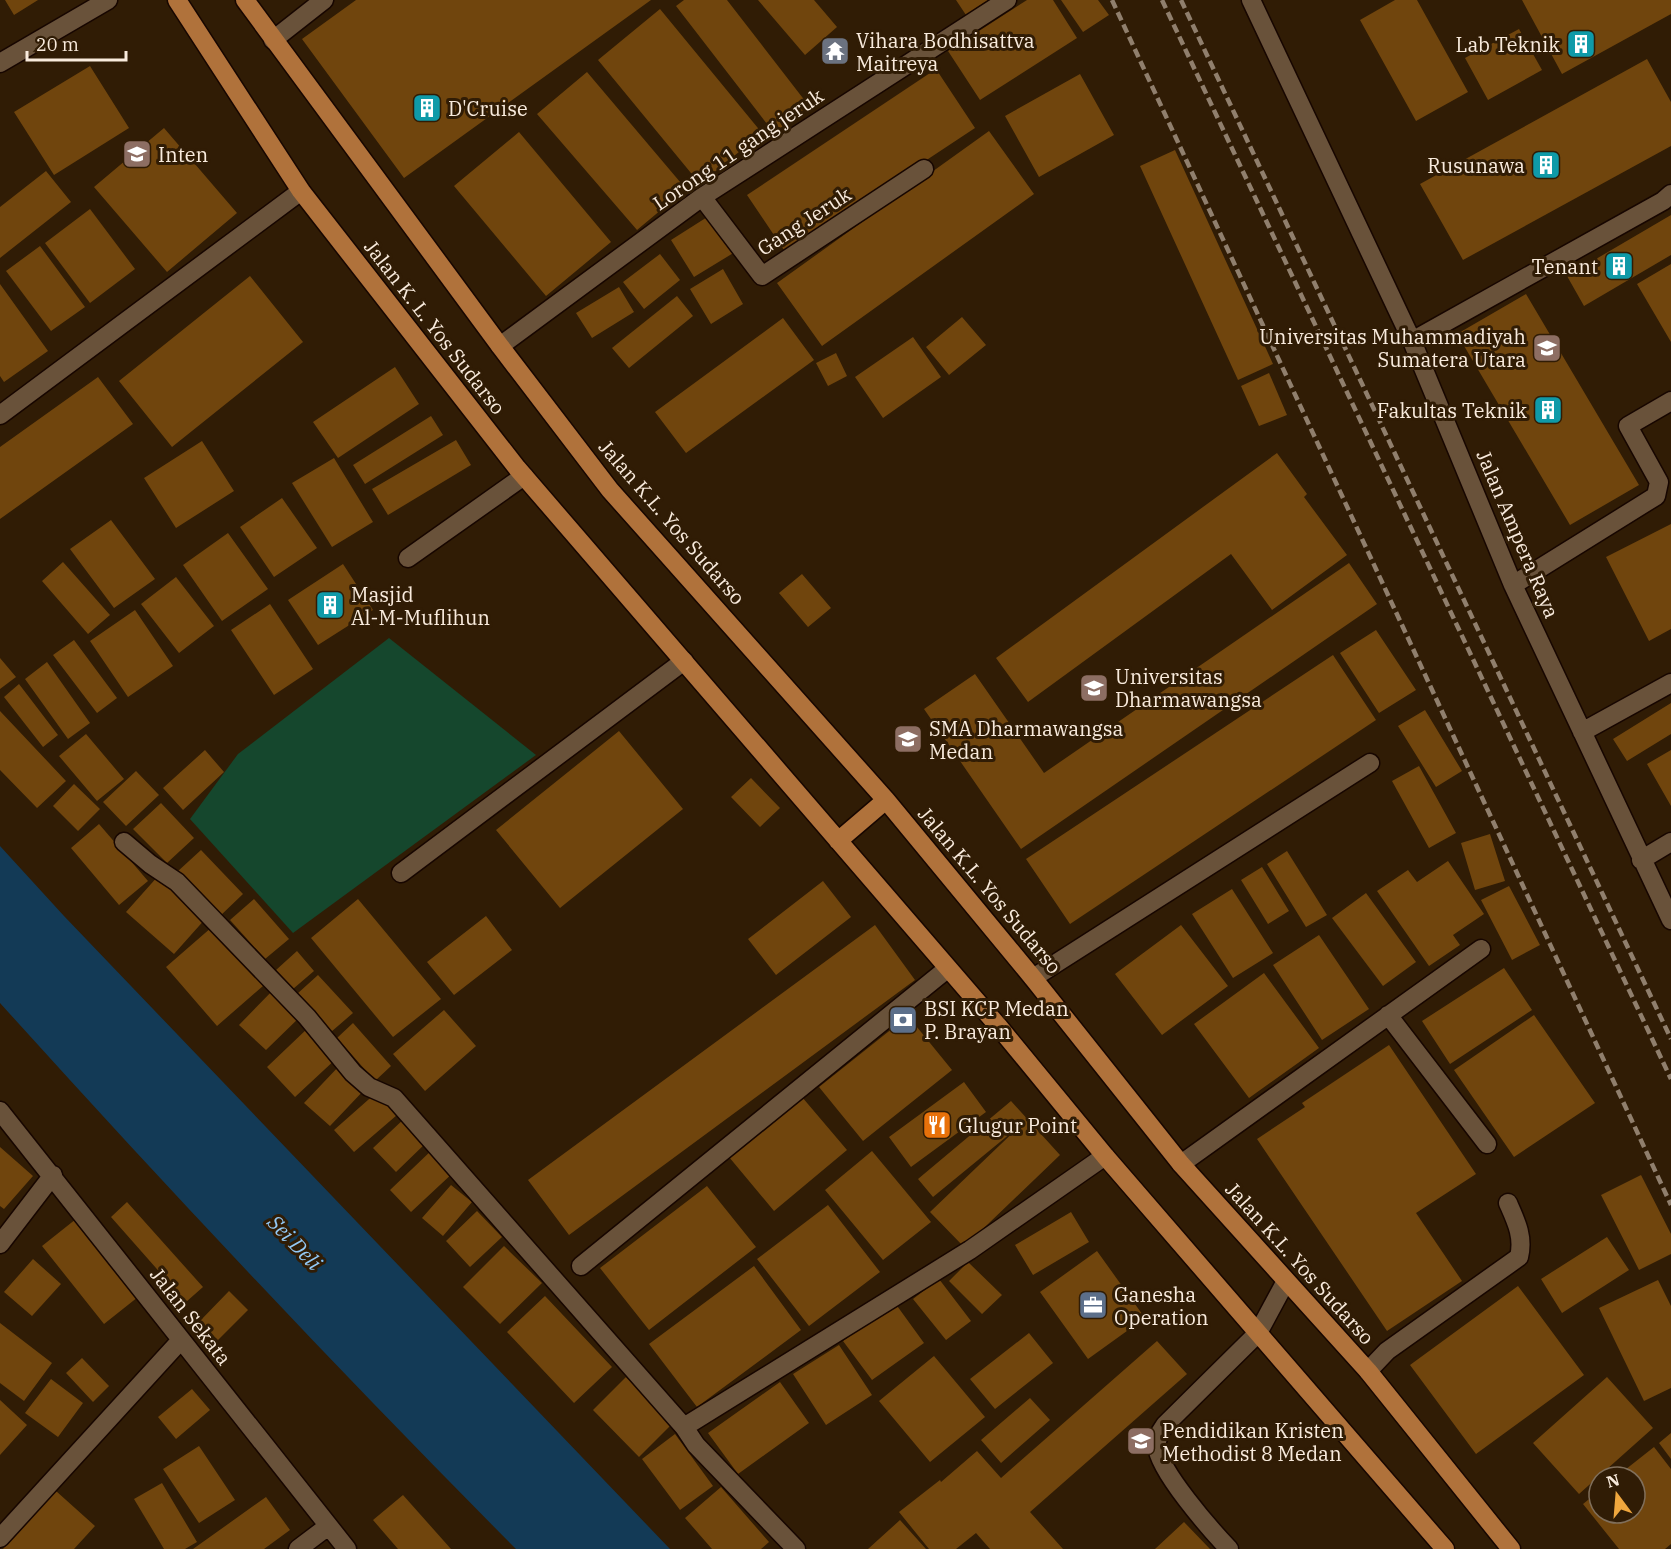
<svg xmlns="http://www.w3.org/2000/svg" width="1671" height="1549" viewBox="0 0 1671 1549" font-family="'IBM Plex Serif',serif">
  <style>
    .green { fill: #15472d }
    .water { fill: #133a56 }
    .building { fill: #70450d }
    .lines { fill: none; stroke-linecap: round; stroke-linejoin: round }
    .minor-casing { stroke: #170600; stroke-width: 21 }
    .major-casing { stroke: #170600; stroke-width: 21 }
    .minor { stroke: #69523a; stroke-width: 18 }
    .major { stroke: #b0723b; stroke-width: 18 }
    .rail { stroke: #907f6d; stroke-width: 4.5; stroke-dasharray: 9 4.5; stroke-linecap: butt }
    .labels { text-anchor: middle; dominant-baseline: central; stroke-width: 6; stroke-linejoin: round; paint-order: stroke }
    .poi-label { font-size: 20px; fill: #f9ebdd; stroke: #301c05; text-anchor: start }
    .street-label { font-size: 20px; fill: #f9ebdd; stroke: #301c05 }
    .water-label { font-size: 21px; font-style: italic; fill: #93c9f6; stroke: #301c05 }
  </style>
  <rect width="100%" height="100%" fill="#301c05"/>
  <path class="green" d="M389,638L536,755L293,933L190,819L238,754Z"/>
  <path class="water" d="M0,846L64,916L670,1549H516C339,1371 168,1189 0,1003Z"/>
  <path class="building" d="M5,0H38L14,15Z
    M356,0H651L404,178L302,39Z
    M684,0H727L809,106L774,133L676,6Z
    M758,0H814L837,27L805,55Z
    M956,0H988L966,15Z
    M1027,0H1053L1077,38L980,100L948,51Z
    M1061,0H1098L1109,15L1083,32Z
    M1395,0H1417L1468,92L1416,121L1360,20Z
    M1522,0H1671V14L1562,74Z
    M660,9L762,133L700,184L598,60Z
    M1519,29L1542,70L1488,100L1465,58Z
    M1647,59L1671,102V146L1463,260L1420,184Z
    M90,66L129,128L54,175L14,112Z
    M936,69L975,128L786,253L747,195Z
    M587,72L686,189L637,230L537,114Z
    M1080,74L1114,135L1039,177L1005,116Z
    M164,128L237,213L167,272L94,187Z
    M989,131L1034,194L822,346L777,283Z
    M519,132L611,242L546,296L454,186Z
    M1175,150L1273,364L1238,380L1140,166Z
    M46,171L71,202L0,258V207Z
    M90,209L135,269L90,303L45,243Z
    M712,214L735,252L694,277L671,240Z
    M1671,215V255L1584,306L1567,276Z
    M40,246L85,307L51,331L6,271Z
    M660,254L680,280L644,309L623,282Z
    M1671,264V342L1637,284Z
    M723,269L743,304L711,324L690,289Z
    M250,276L303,342L172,447L119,381Z
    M0,284L48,351L4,382L0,376Z
    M619,287L634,312L592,338L576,313Z
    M1526,294L1639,485L1570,525L1457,334Z
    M677,296L693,316L629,368L612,348Z
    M962,317L986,345L949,375L926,347Z
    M783,318L814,360L686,453L655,412Z
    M913,337L941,377L883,418L855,377Z
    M836,353L847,376L828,386L816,363Z
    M395,367L419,404L338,458L313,422Z
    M1269,373L1287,415L1259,426L1241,386Z
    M98,377L133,424L0,519V447Z
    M431,416L443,435L365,484L353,465Z
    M456,440L471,465L388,515L372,489Z
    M202,441L234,491L176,528L144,478Z
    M1277,453L1307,494L1304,497L1347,555L1272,610L1231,554L1028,702L996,658Z
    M334,458L373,522L332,547L292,483Z
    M282,498L317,548L274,577L240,527Z
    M111,520L155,579L114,608L70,549Z
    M1671,524V629L1649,641L1606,557Z
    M228,533L268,589L222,621L183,565Z
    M63,562L110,615L88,634L42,581Z
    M1349,563L1377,604L1021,849L924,709L975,674L1044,773Z
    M343,564L373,610L318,645L288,600Z
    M802,574L831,608L808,627L779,593Z
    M176,577L214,626L179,653L141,604Z
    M270,604L313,669L274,695L231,630Z
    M135,610L173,666L128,697L90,641Z
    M1376,630L1416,690L1379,713L1340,653Z
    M74,640L117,698L97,713L53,655Z
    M1333,655L1376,720L1070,924L1026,859Z
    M0,658L16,677L0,689Z
    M47,662L90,723L68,739L25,679Z
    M19,684L58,735L43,747L4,697Z
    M1671,703V734L1627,761L1613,739Z
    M1425,710L1462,771L1436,787L1398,726Z
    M0,711L66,781L37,808L0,770Z
    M619,731L683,809L560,908L496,830Z
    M86,734L124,779L97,801L59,756Z
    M205,750L224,772L183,810L163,788Z
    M1671,750V806L1647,764Z
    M1419,766L1456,833L1429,848L1392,781Z
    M136,771L159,795L126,826L103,802Z
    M751,778L780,808L760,827L731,797Z
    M74,784L100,809L78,831L53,806Z
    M161,803L194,838L167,863L133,829Z
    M99,824L148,881L119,905L71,848Z
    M1490,834L1505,881L1475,890L1461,843Z
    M201,850L243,894L219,917L177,872Z
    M1287,851L1327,915L1306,927L1267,864Z
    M1448,861L1484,914L1453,935L1460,945L1429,966L1377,891L1408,870L1417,882Z
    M1262,867L1289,911L1268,924L1241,880Z
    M159,875L207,917L174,954L126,912Z
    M823,881L851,917L776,975L748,939Z
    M1509,886L1540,945L1512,960L1481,900Z
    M1232,889L1273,953L1233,978L1192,914Z
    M1366,893L1416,962L1383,986L1332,918Z
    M254,899L289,939L265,959L230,920Z
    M358,899L441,999L393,1037L311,938Z
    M486,916L512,950L454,995L427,962Z
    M875,925L915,980L569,1235L528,1180Z
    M1181,925L1228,986L1162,1035L1115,974Z
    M212,927L263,986L217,1026L166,967Z
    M1319,935L1369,1009L1322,1040L1273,965Z
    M297,951L314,971L293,989L276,970Z
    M1504,968L1532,1010L1450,1064L1422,1021Z
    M1264,973L1319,1048L1249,1098L1194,1024Z
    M318,975L353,1013L331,1032L297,994Z
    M276,987L303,1014L266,1050L239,1025Z
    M444,1010L476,1046L425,1091L393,1054Z
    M1534,1015L1595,1103L1514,1157L1454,1070Z
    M908,1016L952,1070L863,1141L819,1087Z
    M353,1023L391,1066L375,1081L337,1038Z
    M309,1027L338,1057L295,1097L267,1067Z
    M1389,1045L1476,1174L1416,1213L1462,1281L1387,1331L1257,1139L1305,1107L1302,1103Z
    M341,1064L366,1088L330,1126L304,1103Z
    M964,1082L986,1112L911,1167L889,1137Z
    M377,1092L397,1115L354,1152L334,1130Z
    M802,1097L847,1150L774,1211L729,1157Z
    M1011,1101L1060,1155L964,1247L930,1212L1022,1124L933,1197L918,1179Z
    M406,1117L428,1141L396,1172L373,1148Z
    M0,1147L33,1176L4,1209L0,1206Z
    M434,1148L455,1171L411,1212L390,1190Z
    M872,1151L931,1222L883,1260L825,1190Z
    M1641,1175L1671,1234V1254L1639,1270L1601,1195Z
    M451,1185L472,1202L443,1236L422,1218Z
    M707,1186L756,1247L649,1330L600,1268Z
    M127,1202L203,1287L186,1302L111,1217Z
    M828,1205L880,1272L809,1326L757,1259Z
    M477,1211L502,1237L470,1267L446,1241Z
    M1071,1212L1089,1242L1033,1275L1015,1245Z
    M76,1219L138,1297L104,1324L42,1246Z
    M1607,1237L1629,1270L1562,1313L1541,1279Z
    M504,1246L542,1283L500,1324L463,1287Z
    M1097,1251L1145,1318L1088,1359L1040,1292Z
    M33,1259L61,1284L32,1316L4,1292Z
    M968,1262L1002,1295L982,1314L949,1281Z
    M754,1266L801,1330L697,1407L649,1344Z
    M939,1279L971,1321L946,1340L913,1299Z
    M1658,1280L1671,1306V1388L1644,1401L1599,1308Z
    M1518,1286L1584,1375L1476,1454L1410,1365Z
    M229,1291L248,1310L218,1340L199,1322Z
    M545,1296L612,1367L574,1403L507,1332Z
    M895,1303L924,1343L872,1380L843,1341Z
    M0,1323L52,1363L24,1401L0,1383Z
    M1029,1333L1053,1363L995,1409L970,1379Z
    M1157,1341L1187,1374L1030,1512L1063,1549H990L976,1533L956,1549H929L899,1512L940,1480L941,1482L977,1451L1001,1478Z
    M839,1345L872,1395L826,1425L793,1374Z
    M934,1356L985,1417L930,1462L879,1401Z
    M82,1358L109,1386L93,1402L66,1373Z
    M626,1377L672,1424L639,1457L593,1410Z
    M1607,1377L1653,1428L1579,1494L1533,1443Z
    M51,1379L83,1403L58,1437L25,1413Z
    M780,1382L809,1423L738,1474L708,1433Z
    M192,1389L210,1410L176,1439L158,1417Z
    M1030,1398L1050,1420L1001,1463L981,1440Z
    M0,1400L27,1425L0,1455Z
    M1671,1433V1459L1659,1443Z
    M675,1434L713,1486L680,1510L642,1459Z
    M199,1446L235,1500L199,1523L163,1469Z
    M1654,1447L1671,1469V1544L1665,1549H1619L1583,1504L1599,1491V1513H1635V1477H1616Z
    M162,1483L197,1542L185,1549H164L134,1499Z
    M721,1487L769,1542L761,1549H712L685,1518Z
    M56,1491L95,1526L74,1549H3Z
    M403,1495L451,1549H398L373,1520Z
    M266,1497L290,1530L264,1549H193Z
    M900,1520L926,1549H868Z
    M1184,1522L1210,1549H1155Z"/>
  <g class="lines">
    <g class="minor-casing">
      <path id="minor" d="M1251,0L1412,341L1513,585L1671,920
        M273,40L324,0
        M0,63L108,0
        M702,197L762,276L924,169
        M1412,341L1663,201L1671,194
        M500,346L702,197L1007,0
        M0,415L301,191
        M408,558L524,476
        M1513,585L1656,496L1659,482L1628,426L1671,401
        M1582,732L1671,683
        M124,842L150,864L177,882L307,1017L353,1073L369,1087L394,1098L684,1427
        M1641,860L1671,842
        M401,873L684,661
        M1033,978L1370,763
        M1388,1015L1487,1144
        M0,1111L347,1549
        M1181,1164L1481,949
        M0,1244L53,1175
        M581,1266L947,969
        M1368,1371L1387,1351L1519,1257C1524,1237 1516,1221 1508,1203
        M0,1538L181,1340
        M298,1549L327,1527
        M796,1549L696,1445L684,1427L970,1250L1105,1156
        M1229,1549C1211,1530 1158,1470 1157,1446C1156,1437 1161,1431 1165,1425L1258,1333L1286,1281"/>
    </g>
    <g class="major-casing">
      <path id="major" d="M177,0L301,191L517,468L999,1027L1105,1156L1445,1549
        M245,0L500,346L610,490L886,800L1033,978L1181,1164L1368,1371L1511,1549
        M838,841L886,800"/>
    </g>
    <use href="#minor" class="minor"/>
    <use href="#major" class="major"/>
    <path class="rail" d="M1112,0L1671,1205
      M1162,0L1671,1079
      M1181,0L1671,1039"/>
  </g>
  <defs>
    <g id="building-square" transform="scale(1.5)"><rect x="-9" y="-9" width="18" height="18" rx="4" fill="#0f9aa8" stroke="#301c05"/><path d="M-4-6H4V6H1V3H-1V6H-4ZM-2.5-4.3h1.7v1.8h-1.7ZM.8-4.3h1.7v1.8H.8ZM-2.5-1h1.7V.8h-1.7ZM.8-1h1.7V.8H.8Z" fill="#fff"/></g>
    <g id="temple-square" transform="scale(1.5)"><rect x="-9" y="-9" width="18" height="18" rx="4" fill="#6b7280" stroke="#301c05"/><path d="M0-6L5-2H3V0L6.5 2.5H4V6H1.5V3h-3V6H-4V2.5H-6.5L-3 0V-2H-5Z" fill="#fff"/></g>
    <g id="school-square" transform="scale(1.5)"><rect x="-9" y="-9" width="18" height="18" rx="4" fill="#8d6e63" stroke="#301c05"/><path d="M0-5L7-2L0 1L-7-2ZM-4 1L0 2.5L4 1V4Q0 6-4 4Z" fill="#fff"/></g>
    <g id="university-square" transform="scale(1.5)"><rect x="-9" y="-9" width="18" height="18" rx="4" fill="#8d6e63" stroke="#301c05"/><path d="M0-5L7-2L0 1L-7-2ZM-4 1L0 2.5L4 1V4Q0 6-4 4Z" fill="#fff"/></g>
    <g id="bank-square" transform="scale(1.5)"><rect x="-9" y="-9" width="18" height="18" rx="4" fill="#5c6f8a" stroke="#301c05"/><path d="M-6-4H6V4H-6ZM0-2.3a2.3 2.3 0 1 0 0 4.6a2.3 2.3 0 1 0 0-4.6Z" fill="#fff"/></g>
    <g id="restaurant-square" transform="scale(1.5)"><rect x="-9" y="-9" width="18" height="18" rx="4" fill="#e8710a" stroke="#301c05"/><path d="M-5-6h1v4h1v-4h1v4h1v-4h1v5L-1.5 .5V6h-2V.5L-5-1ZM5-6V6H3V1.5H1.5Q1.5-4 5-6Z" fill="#fff"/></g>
    <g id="office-square" transform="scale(1.5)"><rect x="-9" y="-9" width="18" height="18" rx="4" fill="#5c6f8a" stroke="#301c05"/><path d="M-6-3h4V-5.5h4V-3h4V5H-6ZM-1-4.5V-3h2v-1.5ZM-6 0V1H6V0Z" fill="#fff"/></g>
  </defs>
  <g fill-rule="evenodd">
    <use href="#building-square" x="1581" y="44"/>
    <use href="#temple-square" x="835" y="51"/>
    <use href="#building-square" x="427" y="108"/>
    <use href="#school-square" x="137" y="154"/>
    <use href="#building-square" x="1546" y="165"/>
    <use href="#building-square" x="1619" y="266"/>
    <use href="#university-square" x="1547" y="348"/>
    <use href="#building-square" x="1548" y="410"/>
    <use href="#building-square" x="330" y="605"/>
    <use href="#university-square" x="1094" y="688"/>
    <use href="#school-square" x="908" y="739"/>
    <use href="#bank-square" x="903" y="1020"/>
    <use href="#restaurant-square" x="937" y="1125"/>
    <use href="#office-square" x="1093" y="1305"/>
    <use href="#school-square" x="1141" y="1441"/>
  </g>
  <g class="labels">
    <g class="poi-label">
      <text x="856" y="40">Vihara Bodhisattva<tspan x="856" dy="23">Maitreya</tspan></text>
      <text x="1560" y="44" text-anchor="end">Lab Teknik</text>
      <text x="448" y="108">D'Cruise</text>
      <text x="158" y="154">Inten</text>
      <text x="1525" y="165" text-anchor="end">Rusunawa</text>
      <text x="1598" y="266" text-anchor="end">Tenant</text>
      <text x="1526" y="336" text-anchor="end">Universitas Muhammadiyah<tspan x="1526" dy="23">Sumatera Utara</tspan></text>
      <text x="1527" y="410" text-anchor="end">Fakultas Teknik</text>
      <text x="351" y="594">Masjid<tspan x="351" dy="23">Al-M-Muflihun</tspan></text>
      <text x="1115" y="676">Universitas<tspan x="1115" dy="23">Dharmawangsa</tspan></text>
      <text x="929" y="728">SMA Dharmawangsa<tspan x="929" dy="23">Medan</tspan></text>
      <text x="924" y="1008">BSI KCP Medan<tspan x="924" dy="23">P. Brayan</tspan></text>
      <text x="958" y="1125">Glugur Point</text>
      <text x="1114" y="1294">Ganesha<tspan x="1114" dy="23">Operation</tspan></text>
      <text x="1162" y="1430">Pendidikan Kristen<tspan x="1162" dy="23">Methodist 8 Medan</tspan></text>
    </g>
    <g class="street-label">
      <text transform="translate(738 149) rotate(-34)">Lorong 11 gang jeruk</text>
      <text transform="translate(804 221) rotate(-33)">Gang Jeruk</text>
      <text transform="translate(435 327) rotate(52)">Jalan K. L. Yos Sudarso</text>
      <text transform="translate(672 522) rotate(49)">Jalan K.L. Yos Sudarso</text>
      <text transform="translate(1518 534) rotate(67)">Jalan Ampera Raya</text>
      <text transform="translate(990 890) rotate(50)">Jalan K.L. Yos Sudarso</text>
      <text transform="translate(1300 1263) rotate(48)">Jalan K.L. Yos Sudarso</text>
      <text transform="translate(191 1316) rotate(52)">Jalan Sekata</text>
    </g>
    <g class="water-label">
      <text transform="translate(295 1242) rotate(46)">Sei Deli</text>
    </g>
  </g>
  <g transform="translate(1617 1495) rotate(344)"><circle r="28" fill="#301c05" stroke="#806f5b" stroke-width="1.5"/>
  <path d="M0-4.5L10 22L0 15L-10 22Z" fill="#efa73e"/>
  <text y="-9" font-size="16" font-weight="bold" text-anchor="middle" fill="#f9ebdd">N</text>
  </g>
  <path d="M27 51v9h99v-9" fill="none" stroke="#f9ebdd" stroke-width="3"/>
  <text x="36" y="51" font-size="18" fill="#f9ebdd" stroke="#301c05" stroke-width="4.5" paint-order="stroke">20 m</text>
</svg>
